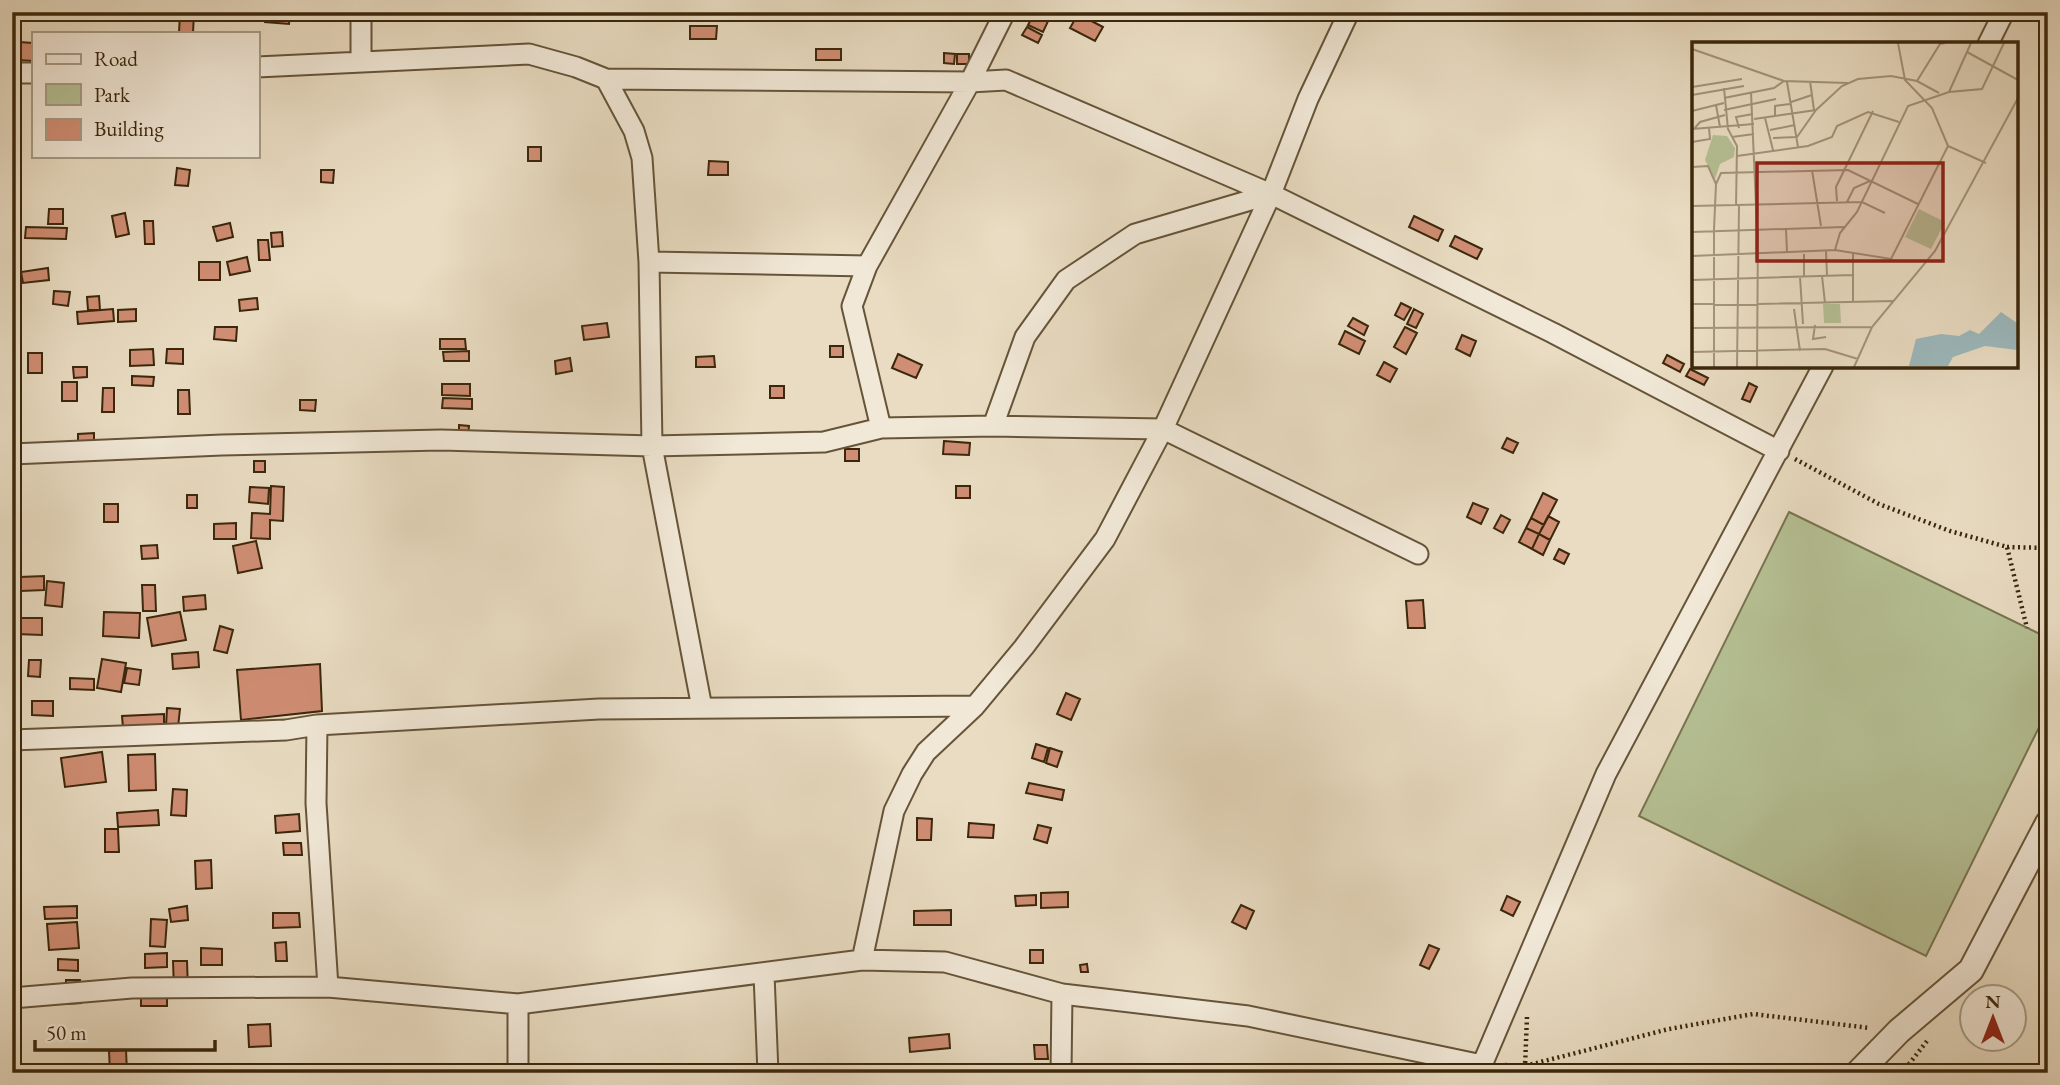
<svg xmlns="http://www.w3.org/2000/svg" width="2060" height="1085" viewBox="0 0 2060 1085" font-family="'EB Garamond',serif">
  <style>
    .green { fill: #b5c094; stroke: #787450; stroke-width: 2 }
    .building { fill: #d08e74; stroke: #3b270b; stroke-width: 2 }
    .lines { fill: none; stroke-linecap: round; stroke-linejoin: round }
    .minor-casing { stroke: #665439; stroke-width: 23 }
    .tertiary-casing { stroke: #665439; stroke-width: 28 }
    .path { stroke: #3b270b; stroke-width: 4.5; stroke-dasharray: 2 3.5; stroke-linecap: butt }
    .minor { stroke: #f1e8d7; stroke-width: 19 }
    .tertiary { stroke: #f1e8d7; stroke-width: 24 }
    .inset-road { fill: none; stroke: #a39479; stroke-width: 2 }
    .view { fill: #8f2418; fill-opacity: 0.15; stroke: #8f2418; stroke-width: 3.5 }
    .inset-edge { fill: none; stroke: #3b270b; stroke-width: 3.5 }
  </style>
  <rect width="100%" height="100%" fill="#e9dcc2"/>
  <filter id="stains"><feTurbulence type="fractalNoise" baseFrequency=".00286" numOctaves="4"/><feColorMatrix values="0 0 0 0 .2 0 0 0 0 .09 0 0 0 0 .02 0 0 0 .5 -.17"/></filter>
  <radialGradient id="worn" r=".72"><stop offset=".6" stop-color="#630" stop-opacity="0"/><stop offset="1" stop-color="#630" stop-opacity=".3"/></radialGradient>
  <path class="green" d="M1789,512L2048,638V709L1926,956L1639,816Z"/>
  <path class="building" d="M180,12H194L193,33H179Z
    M265,12H290L289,24L265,22Z
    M1035,12H1042L1050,17L1043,32L1028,25Z
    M1078,14L1103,27L1095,41L1070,28Z
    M690,26H717L716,39H690Z
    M1027,27L1042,35L1038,43L1022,35Z
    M19,42L33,43V61L18,60Z
    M816,49H841V60H816Z
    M944,53L955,54L954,64L944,63Z
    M957,54H969V64H957Z
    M528,147H541V161H528Z
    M709,161L728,162V175H708Z
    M177,168L190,170L188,186L175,185Z
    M321,170H334L333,183L321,182Z
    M49,209H63V224H48Z
    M125,213L129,234L116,237L112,216Z
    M1414,216L1443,230L1438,241L1409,227Z
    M144,221H153L154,244H145Z
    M230,223L233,237L217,241L213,227Z
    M26,227L67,228L66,239L25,238Z
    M282,232L283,246L272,247L271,233Z
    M1455,236L1482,249L1477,259L1450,246Z
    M258,240H268L270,260H259Z
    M247,257L250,271L230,275L227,262Z
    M199,262H220V280H199Z
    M48,268L49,280L23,283L21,272Z
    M54,291L70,292L68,306L53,304Z
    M99,296L100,310H88L87,297Z
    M257,298L258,309L240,311L239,300Z
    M1401,303L1411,308L1404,320L1395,315Z
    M113,309L114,321L78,324L77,312Z
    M136,309V321L118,322V310Z
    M1414,309L1423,314L1416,328L1407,324Z
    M1353,318L1368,326L1364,335L1348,326Z
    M607,323L609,337L584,340L582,326Z
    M215,327H237L236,341L214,339Z
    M1405,327L1417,333L1406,354L1394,347Z
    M1345,331L1365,341L1359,354L1339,344Z
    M1462,335L1476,341L1470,356L1456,349Z
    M440,339H465L466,349H440Z
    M830,346H843V357H830Z
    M153,349L154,365L130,366V350Z
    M167,349H183V364L166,363Z
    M469,351V361H444L443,352Z
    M28,353H42V373H28Z
    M898,354L922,365L916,378L892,368Z
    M1667,355L1684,364L1680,372L1663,363Z
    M714,356L715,367H696V357Z
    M570,358L572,371L556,374L555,361Z
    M1384,362L1397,369L1390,382L1377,375Z
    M73,367H87V377L74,378Z
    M1690,369L1708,378L1704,385L1686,376Z
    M132,376L154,377L153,386L132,385Z
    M62,382H77V401H62Z
    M1749,383L1757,387L1750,402L1742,399Z
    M442,384H470V396L442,395Z
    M770,386H784V398H770Z
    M103,388H114V412H102Z
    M178,390H189L190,414H178Z
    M443,398L472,399V409L442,408Z
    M300,400H316L315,411L300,410Z
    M459,425L469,426L468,436H459Z
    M94,433V457H78V434Z
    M1507,438L1518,443L1513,453L1502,448Z
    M944,441L970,443L969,455L943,454Z
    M845,449H859V461H845Z
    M254,461H265V472H254Z
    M271,486L284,487L283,521L270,520V539L251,538L252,513L270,514Z
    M956,486H970V498H956Z
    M250,487L269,488L268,504L249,502Z
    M1543,493L1557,500L1544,525L1531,518Z
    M187,495H197V508H187Z
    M1473,503L1488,509L1481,524L1467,517Z
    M104,504H118V522H104Z
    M1501,515L1510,520L1503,533L1494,528Z
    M1548,516L1559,522L1550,540L1539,534Z
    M1531,518L1544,525L1539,534L1526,528Z
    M236,523V539H214V524Z
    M1526,528L1539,534L1532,549L1519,542Z
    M1539,534L1550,540L1543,555L1532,549Z
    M256,541L262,568L238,573L233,546Z
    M157,545L158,558L142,559L141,546Z
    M1559,549L1569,554L1564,564L1554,559Z
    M44,576V590L21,591L20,577Z
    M47,581L64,583L62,607L45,605Z
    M142,585H155L156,611H143Z
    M205,595L206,609L184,611L183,597Z
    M1423,600L1425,628H1408L1406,601Z
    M104,612L140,613L139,638L103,636Z
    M180,612L186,640L152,646L147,618Z
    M17,618H42V635L16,634Z
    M220,626L233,630L227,653L214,650Z
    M198,652L199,667L173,669L172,654Z
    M102,659L126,663L121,692L97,688Z
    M29,660H41L40,677L28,676Z
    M12,661L21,662L19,713H12Z
    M320,664L322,711L241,720L237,670Z
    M127,668L141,670L139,685L124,683Z
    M70,678L94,679V690L70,689Z
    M1066,693L1080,699L1071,720L1057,714Z
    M32,701H53V716L32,715Z
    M167,708L180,709L178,727L166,726Z
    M164,714V727L123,728L122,716Z
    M1036,744L1048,748L1044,762L1032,758Z
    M1050,748L1062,752L1057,767L1046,763Z
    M102,752L106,782L65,787L61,758Z
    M155,754L156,790L129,791L128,755Z
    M1029,783L1064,790L1062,800L1026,793Z
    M173,789L187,790L186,816L171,815Z
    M158,810L159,825L118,827L117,813Z
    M299,814L300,831L276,833L275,816Z
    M917,818L932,819L931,840H917Z
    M969,823L994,825L993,838L968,837Z
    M1038,825L1051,828L1047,843L1034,839Z
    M105,829H118L119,852H105Z
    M283,843H301L302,855H284Z
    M211,860L212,888L196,889L195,861Z
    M1068,892V907L1041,908V893Z
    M1036,895V905L1016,906L1015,896Z
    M1507,896L1520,902L1513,916L1501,910Z
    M1241,905L1254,911L1246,929L1232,922Z
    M77,906V918L45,919L44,907Z
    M187,906L188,920L171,922L169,909Z
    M951,910V925H914V911Z
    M273,913H299L300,927L273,928Z
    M151,919L167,920L165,947L150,946Z
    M77,922L79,948L49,950L47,924Z
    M286,942L287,961H276L275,943Z
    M1429,945L1439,949L1429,969L1420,965Z
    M201,948L222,949V965H201Z
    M1030,950H1043V963H1030Z
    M167,953V967L145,968V954Z
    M58,959L78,960V971L58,970Z
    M173,961H187L188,990H174Z
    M1087,964L1088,972H1081L1080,965Z
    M66,980H80L81,1003L66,1004Z
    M141,990L167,991V1006H141Z
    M270,1024L271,1046L249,1047L248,1025Z
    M949,1034L950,1048L910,1052L909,1038Z
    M1034,1045H1047L1048,1059H1035Z
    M126,1050L127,1073H110L109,1051Z
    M47,1067H60V1073H48Z
    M235,1068L236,1073H211L210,1071Z"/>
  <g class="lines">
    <g class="minor-casing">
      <path id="minor" d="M1988,44L2004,12
        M361,62V12
        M257,67L529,54L576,67L606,79L970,82L1006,80L1271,194L1553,333L1779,451
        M12,73H33
        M606,79L634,131L642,158L649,262L652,446L702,708
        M649,262L867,266
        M993,426L1025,337L1066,280L1135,234L1271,194
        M881,428L852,306L867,266L970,82L1005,12
        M12,454L222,445L441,440L652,446L824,442L881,428L993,426L1163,429L1418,554
        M317,725L316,803L328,987
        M12,740L286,730L317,725L599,709L975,706
        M862,960L894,811L912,774L926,752L975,706L1024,647L1105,539L1163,429L1271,194L1308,99L1349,12
        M764,974L768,1073
        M12,998L132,988L328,987L518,1004L862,960L945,962L1062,994L1248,1016L1482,1065L1606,774L1823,366
        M518,1004V1073
        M1061,1073L1062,994"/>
    </g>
    <g class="tertiary-casing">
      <path id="tertiary" d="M1858,1073L1899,1031L1971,970L2048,823"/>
    </g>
    <path class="path" d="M1795,459L1879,504L1950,531L2007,547L2027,628
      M2007,547L2048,548
      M1527,1017L1525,1066L1669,1029L1753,1014L1870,1028
      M1505,1065L1525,1066L1528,1073
      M1902,1073L1927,1041"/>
    <use href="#minor" class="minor"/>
    <use href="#tertiary" class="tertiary"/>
  </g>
  <g transform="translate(1692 42)">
    <rect width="326" height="326" fill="#e9dcc2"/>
    <path d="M21,93L35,94L43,106L42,115L28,122L23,137L13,118ZM227,167L253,180L239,207L213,195ZM131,262H148L149,281H132Z" fill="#b5c094"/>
    <path d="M309,270L325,281V308L293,304L261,315L256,324H217L224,297L249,292L267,294L278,288L287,292Z" fill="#9cb9bd"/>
    <path class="inset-road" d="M206,1L213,38L240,66L256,104L294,121M0,7L92,39L156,41M275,10L326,38M118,39L122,68M225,39L248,2L253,1M95,40L106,105M0,45L50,37M32,46L36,87L45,104L44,164M59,50L65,187M257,50L279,1M0,53L52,44M32,56L82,46L92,39M99,60L120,53M24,63L28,85M32,68L84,57M0,69L32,61M83,73V64L98,62M73,76L81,108M62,77L124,68L150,44L166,37L199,34L225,39L247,51M47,86L44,75L61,72M0,87L62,82M2,87L8,80L33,73M78,88L103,83M40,95L62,92M81,96L105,95L124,68M0,100L18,97L17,86M45,114L116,104L140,95L145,84L176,70L207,80M0,125L16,124L24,142M120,128L129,184M145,159L144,145L181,69M155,160L162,146L178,139M0,164L170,160L193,171M94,187L95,210M0,190L152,185M143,208L148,191L165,170L216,64L257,50L290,47L312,1M134,209L135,234M112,212V234M0,214L143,208L199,217L256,104M130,234L133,261M108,235L111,282M0,238L161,233M161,260V211M0,262H22M23,263L201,259M102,267L108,309M123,283L121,297L134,295M0,286L180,285M0,310L133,307L166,317M22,325V188L24,142L29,131L156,128L226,162M45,325L47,164M65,325L66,188M162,325L180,285L243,209L326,56"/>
    <path class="view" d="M65,121H251V219H65Z"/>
    <rect width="326" height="326" class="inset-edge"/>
  </g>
  <rect width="2060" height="1085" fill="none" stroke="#e9dcc2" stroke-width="42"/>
  <rect x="14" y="14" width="2032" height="1057" fill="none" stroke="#3b270b" stroke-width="3.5"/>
  <rect x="21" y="21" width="2018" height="1043" fill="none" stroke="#3b270b" stroke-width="2"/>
  <rect x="32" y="32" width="228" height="126" fill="#f1e8d7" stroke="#a89b85" stroke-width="2"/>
  <rect x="46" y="54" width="35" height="10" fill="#f1e8d7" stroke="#a89b85" stroke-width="2"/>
  <text x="94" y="66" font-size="21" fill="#3b270b">Road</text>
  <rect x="46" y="84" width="35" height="21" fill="#b5c094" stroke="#a89b85" stroke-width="2"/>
  <text x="94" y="102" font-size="21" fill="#3b270b">Park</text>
  <rect x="46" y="119" width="35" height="21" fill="#d08e74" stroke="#a89b85" stroke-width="2"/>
  <text x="94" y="136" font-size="21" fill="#3b270b">Building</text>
  <g transform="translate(1993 1018)"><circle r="33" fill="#f1e8d7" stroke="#a89b85" stroke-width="2"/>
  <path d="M0-5L12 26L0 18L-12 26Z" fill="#8f2418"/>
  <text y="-10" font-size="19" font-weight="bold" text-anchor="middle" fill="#3b270b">N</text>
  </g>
  <path d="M35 1040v10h180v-10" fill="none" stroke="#3b270b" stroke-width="3.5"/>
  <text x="46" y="1040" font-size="21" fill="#3b270b" stroke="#f1e8d7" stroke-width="5" paint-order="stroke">50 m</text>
  <rect width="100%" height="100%" filter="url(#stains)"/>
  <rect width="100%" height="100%" fill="url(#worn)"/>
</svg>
